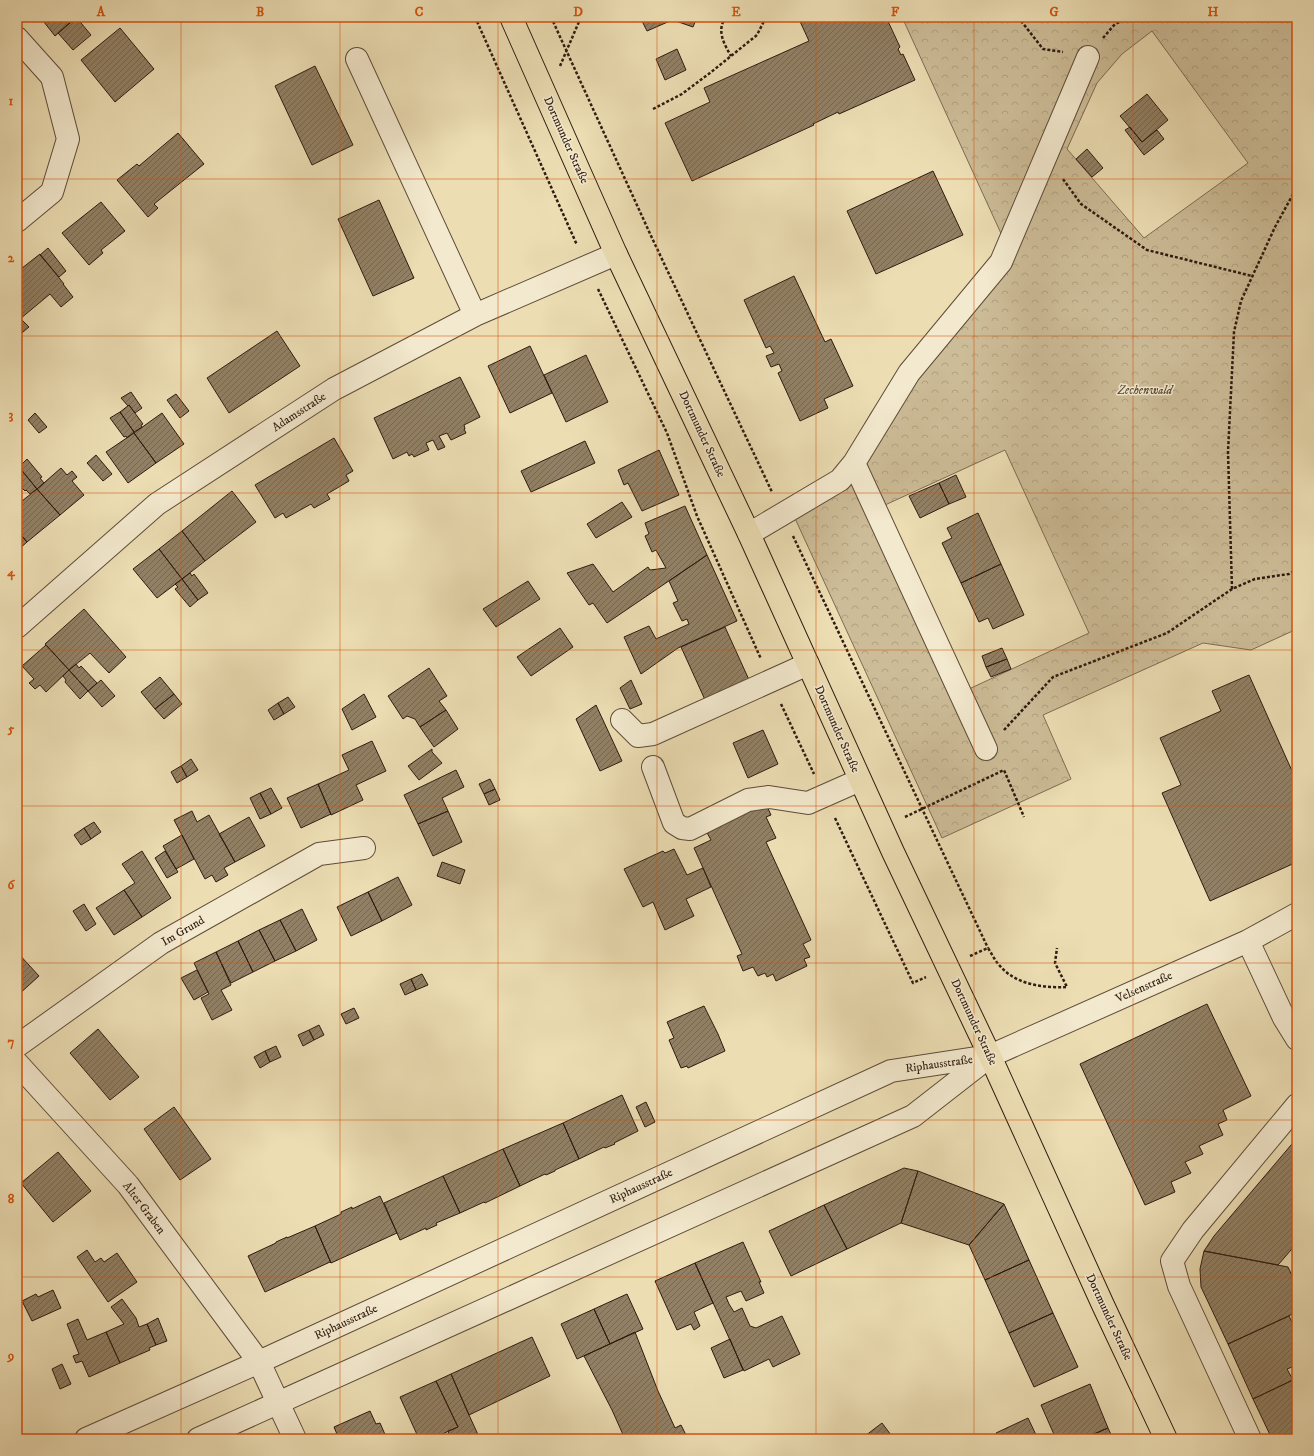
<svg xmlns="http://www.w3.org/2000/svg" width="1314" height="1456" viewBox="0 0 1314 1456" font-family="'IM FELL DW Pica',serif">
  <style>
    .forest { fill: url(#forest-crowns); stroke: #7d6c54; fill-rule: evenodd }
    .building { fill: url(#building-hatch); stroke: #2e1b10 }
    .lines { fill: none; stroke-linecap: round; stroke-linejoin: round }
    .minor-casing { stroke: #5e4c39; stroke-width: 24 }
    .major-casing { stroke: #2e1b10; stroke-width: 24 }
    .path { stroke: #2e1b10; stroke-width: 2.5; stroke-dasharray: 3 2; stroke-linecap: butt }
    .minor { stroke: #f3e9ce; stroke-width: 22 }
    .major { stroke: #ecddb3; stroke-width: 22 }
    .grid { fill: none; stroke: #d5530c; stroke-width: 1; stroke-opacity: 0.55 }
    .labels { text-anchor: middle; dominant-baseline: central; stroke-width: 3; stroke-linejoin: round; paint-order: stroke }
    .street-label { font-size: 12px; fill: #2e1b10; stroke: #f3e9ce }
    .park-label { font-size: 12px; font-style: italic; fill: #5d4b38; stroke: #f3e9ce }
    .neatline { fill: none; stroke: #d5530c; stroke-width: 1.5 }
    .grid-label { font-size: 13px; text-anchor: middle; font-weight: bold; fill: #d5530c }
  </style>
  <defs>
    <pattern id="forest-crowns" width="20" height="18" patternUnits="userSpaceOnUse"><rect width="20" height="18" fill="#ccbc97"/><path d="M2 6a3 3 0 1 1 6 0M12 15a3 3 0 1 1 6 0" fill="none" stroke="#b0a181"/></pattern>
    <pattern id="building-hatch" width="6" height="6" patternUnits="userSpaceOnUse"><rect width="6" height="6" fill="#918065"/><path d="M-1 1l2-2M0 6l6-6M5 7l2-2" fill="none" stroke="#776852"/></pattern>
  </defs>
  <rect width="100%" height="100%" fill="#ecddb3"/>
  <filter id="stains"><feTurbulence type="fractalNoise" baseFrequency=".005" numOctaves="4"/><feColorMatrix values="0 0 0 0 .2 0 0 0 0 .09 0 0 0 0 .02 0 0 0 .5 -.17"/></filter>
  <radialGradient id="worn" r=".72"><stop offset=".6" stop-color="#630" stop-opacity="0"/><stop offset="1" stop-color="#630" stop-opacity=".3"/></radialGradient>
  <path class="forest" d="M902,17H1297V629L1251,650L1203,643L1043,715L1071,779L942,838L787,501L840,468L871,413L908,361L1004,240ZM1152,31L1248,163L1144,238L1067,149L1097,83L1122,54ZM1005,450L1089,633L969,689L885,505Z"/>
  <path class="building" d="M40,17H77L55,36Z
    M76,17L91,35L73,50L58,33Z
    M640,17H697L693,27L670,19V21L647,31Z
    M798,17H886L900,47L898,49L901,55L903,54L915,80L839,114L838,112L813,124L814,125L692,181L665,123L710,102L704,88L809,41Z
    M120,28L154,69L115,102L81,60Z
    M677,49L686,70L665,80L656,59Z
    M315,66L353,145L312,165L275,86Z
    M1147,94L1168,120L1142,142L1120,116Z
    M1130,127L1142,142L1157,130L1164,139L1144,155L1125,130Z
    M178,133L204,164L154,204L158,208L148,217L117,180L137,164L139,166Z
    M1087,149L1103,168L1092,177L1076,159Z
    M933,171L963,235L876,274L847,211Z
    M379,200L414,278L373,296L338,219Z
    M101,202L125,231L101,250L103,253L89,265L62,233Z
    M48,248L66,271L59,277L40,255Z
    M40,254L64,284H63L73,297L61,307L50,294L20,319L17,315V272Z
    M794,276L825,342L831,339L853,386L824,399L828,408L800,421L778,373L782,371L779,364L771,367L766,356L774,353L770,346L766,348L744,300Z
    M17,315L29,327L17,337Z
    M277,331L300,366L229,413L207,378Z
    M530,346L552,393L510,413L488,366Z
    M586,355L608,402L566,422L544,375Z
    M460,377L480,417L464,425L465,429H464L466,433L451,440L447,433L439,436L445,447L438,450L433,440L426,443L429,450L414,457L412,454L409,456L407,452L393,459L374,418Z
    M131,392L142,408L135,413L129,405L128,406L121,398Z
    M176,394L189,411L180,418L167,400Z
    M129,405L143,424L141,425L142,427L134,432L120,412Z
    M120,412L134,432L127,438L126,436L124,437L110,418Z
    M35,413L47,427L39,433L28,420Z
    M162,413L184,444L156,463L134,433Z
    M134,433L156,463L128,483L106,452Z
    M334,438L353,471L346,475L349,481L327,494L330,499L314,508L311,504L286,518L283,513L275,518L255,485Z
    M585,441L595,463L531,492L521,471Z
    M659,450L679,495L642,511L628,483L624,485L618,470Z
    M96,455L112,474L103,481L87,463Z
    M27,459L42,477L40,478L44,483L37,489L19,467Z
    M19,467L37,489L30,494L26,490L25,491L17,483V468Z
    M61,468L67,475L72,471L77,477L72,481L84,495L60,515L37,489Z
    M956,475L966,497L949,504L939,483Z
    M939,483L949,504L920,518L909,496Z
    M37,489L60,515L27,542L17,530V505Z
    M232,491L256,522L205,561L182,531Z
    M622,502L632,517L596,538L587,524Z
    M685,506L707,555L607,623L593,603L589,605L567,573L593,564L613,592L648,567L650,570L666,568L656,550L652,552L645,536L649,534L645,523Z
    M978,513L1001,564L961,583L942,543L952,538L947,528Z
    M17,530L27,542L18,550L17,548Z
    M182,531L205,561L182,579L159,549Z
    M159,549L182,579L157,598L133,569Z
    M707,555L737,621L678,648L641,674L624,637L649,626L656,639L689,624L687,619L682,621L673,603L678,601L669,581Z
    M1001,564L1024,615L993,629L988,618L979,622L961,583Z
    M17,570L22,576L17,581Z
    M190,573L192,576L194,574L208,593L198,600L182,579Z
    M182,579L198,600L190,607L175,589L178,587L175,584Z
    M528,581L540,599L496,627L483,609Z
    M84,609L126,657L109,673L90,653L69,670L45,644Z
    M725,627L750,682L706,702L681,647Z
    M560,628L573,647L531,676L517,657Z
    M46,645L69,670L46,692L40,685L35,689L29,683L34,679L22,666Z
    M1002,648L1007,659L986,667L982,656Z
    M1007,659L1011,669L991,677L986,667Z
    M76,664L79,668L81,666L97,683L88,691L69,670Z
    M429,668L447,696L439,701L446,710L420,727L415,719L407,716L403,719L388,696Z
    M69,670L88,691L80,699L65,682L66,680L63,676Z
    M1249,675L1297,782V862L1210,901L1162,793L1181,785L1160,738L1221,711L1212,691Z
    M160,677L174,694L155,709L141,692Z
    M101,680L115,696L102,707L88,691Z
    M631,680L642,704L630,709L620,688Z
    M174,694L182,704L164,719L155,709Z
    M364,694L376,717L352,730L342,709Z
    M288,697L295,707L284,714L278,703Z
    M278,703L284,714L274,720L268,710Z
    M596,705L622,761L600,771L576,719Z
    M446,710L458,729L434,747L420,727Z
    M763,730L778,764L748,778L733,743Z
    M372,741L386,771L356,785L363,800L331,815L318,784L349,770L342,755Z
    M432,749V752L442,763L419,780L408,766Z
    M17,757L22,762L17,766Z
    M191,759L198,770L187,777L181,766Z
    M181,766L187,777L177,783L171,772Z
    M456,770L464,787L442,798L448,811L418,824L404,795Z
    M490,779L495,789L484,794L479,784Z
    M318,784L331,814L301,828L287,798Z
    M271,788L282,808L271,814L260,793Z
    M495,789L500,800L489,805L484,794Z
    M260,793L271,814L260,819L250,798Z
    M766,804L771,815L766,817L776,838L766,842L811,940L803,944L810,957L804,959L807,966L776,981L773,974L767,977L765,973L758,976L753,967L743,971L737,956L742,954L694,848L711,840L706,831Z
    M192,811L197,822L209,815L235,862L224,868L228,875L216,882L212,875L205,879L174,820Z
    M448,811L462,842L433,856L418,824Z
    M249,817L265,846L235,862L219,834Z
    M94,822L101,832L91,839L84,828Z
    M84,828L91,839L81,845L74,835Z
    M182,835L194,859L176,869L163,846Z
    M674,849L687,875L703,868L711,887L686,899L694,916L665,930L653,902L643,907L624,869L663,851L665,853Z
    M142,851L171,898L142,917L124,890L135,883L122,864Z
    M165,851L178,872L167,878L155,858Z
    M442,862L465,870L460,884L437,876Z
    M398,877L412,905L382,921L368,892Z
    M124,890L142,917L114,935L96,908Z
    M368,892L382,921L351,936L337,907Z
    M84,904L96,924L86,931L73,911Z
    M302,909L317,940L296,951L280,920Z
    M280,920L296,951L275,961L259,930Z
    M259,930L275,961L253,972L238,941Z
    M238,941L253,972L231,983L216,952Z
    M17,952L39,976L17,996Z
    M216,952L231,985L221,990L232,1010L212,1020L201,998L209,994L194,963Z
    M197,970L208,992L194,1000L181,978Z
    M422,974L428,985L416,990L411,979Z
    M411,979L416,990L405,995L400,984Z
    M1207,1004L1251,1096L1223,1110L1227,1120L1218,1124L1223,1135L1199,1146L1203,1154L1185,1162L1191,1173L1171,1182L1175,1192L1145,1205L1080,1064Z
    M704,1006L718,1034L725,1051L688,1068L687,1066L681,1068L669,1040L674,1038L667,1022Z
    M354,1008L359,1018L346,1024L341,1014Z
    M319,1025L324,1035L314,1040L309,1030Z
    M98,1029L139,1077L110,1100L70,1053Z
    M309,1030L314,1040L303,1046L298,1035Z
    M276,1046L281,1057L270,1062L265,1051Z
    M265,1051L270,1062L260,1068L254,1057Z
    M622,1095L638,1131L614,1143L615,1144L605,1148L604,1147L579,1159L563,1123Z
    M646,1102L655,1122L645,1127L636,1107Z
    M174,1107L211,1159L180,1180L144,1129Z
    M563,1123L579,1159L555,1170V1171L546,1175L545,1174L520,1186L503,1149Z
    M1297,1138V1243L1278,1265L1204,1251L1214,1236Z
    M503,1149L520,1186L485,1203L484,1202L460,1213L443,1176Z
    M58,1152L91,1191L53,1222L21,1183Z
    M904,1168L918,1171L901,1223L847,1249L824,1205Z
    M918,1171L1004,1204L969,1245L901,1223Z
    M443,1176L460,1213L436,1223L437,1225L426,1230V1228L400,1240L384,1203Z
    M380,1196L397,1233L331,1263L315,1226L341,1214V1212L352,1207V1209Z
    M1004,1204L1029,1260L985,1280L969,1245Z
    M824,1205L847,1249L791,1276L769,1231Z
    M315,1226L331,1263L330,1262L265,1292L248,1256L276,1243V1242L287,1237V1238Z
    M743,1242L761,1282H759L764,1293L746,1301L741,1291L726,1297L729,1304L734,1312L742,1308L750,1326L756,1328L782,1316L800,1354L773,1367L769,1359L744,1371L695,1263Z
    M87,1250L95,1262L101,1258L104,1262L117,1253L137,1282L108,1302L77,1257Z
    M1204,1251L1288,1267L1297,1286V1312L1228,1344L1201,1287L1200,1269Z
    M1029,1260L1053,1313L1009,1333L985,1280Z
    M695,1263L713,1303L694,1312L700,1326L694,1330L691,1324L677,1330L655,1281Z
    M53,1290L61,1308L32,1321L22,1301L36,1294L38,1297Z
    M627,1294L643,1329L610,1344L594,1309Z
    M122,1299L136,1318L139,1327L147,1324L156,1345L149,1348L150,1350L120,1363L106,1332L124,1324L111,1307Z
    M594,1309L610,1344L577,1359L561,1324Z
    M1053,1313L1078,1367L1034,1387L1009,1333Z
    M1289,1316L1297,1333V1365L1287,1369L1293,1380L1253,1399L1228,1344Z
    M158,1318L167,1341L156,1345L147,1324Z
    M78,1319L87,1340L106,1332L120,1363L89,1377L82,1361L76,1363L73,1356L79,1354L67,1324Z
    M635,1332L658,1391L675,1428L681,1425L688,1439H625L612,1410L584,1356Z
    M532,1337L550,1376L469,1415L451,1374Z
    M730,1339L743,1370L724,1378L711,1348Z
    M62,1364L71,1384L60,1389L52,1369Z
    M451,1374L469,1415L480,1439H451L448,1431L458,1427L436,1381Z
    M1297,1378V1436L1290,1439H1272L1253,1399Z
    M436,1381L458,1427L431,1439H419L400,1397Z
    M1090,1384L1108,1428L1082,1439H1056L1041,1405Z
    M370,1411L376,1424L380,1423L387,1439H339L334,1427Z
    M1028,1418L1038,1439H999L996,1433Z
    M882,1423L894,1439H861Z
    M1108,1428L1113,1439H1082Z"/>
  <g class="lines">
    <g class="minor-casing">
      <path id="minor" d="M17,38L52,77L68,139L52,192L17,221
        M357,59L475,315
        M854,463L986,749
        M749,534L840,480L854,463L909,373L1001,262L1088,57
        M17,627L157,504L334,389L475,315L616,254
        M622,720L638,736L653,734L808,664
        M653,767L674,823L682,828L690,829L748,800L769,797L808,803L860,780
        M1248,941L1284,1018L1297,1039
        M17,1046L161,943L319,854L364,848
        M17,1063L128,1185L259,1362L295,1439
        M86,1439L259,1362L891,1071L989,1056
        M198,1439L913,1116L990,1056L1248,941L1297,914
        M1250,1439L1179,1286L1172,1261L1193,1230L1297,1105"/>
    </g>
    <g class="major-casing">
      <path id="major" d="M511,17L616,254L749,534L893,852L990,1056L1103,1305L1166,1439"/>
    </g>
    <path class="path" d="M475,17L577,245
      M551,17L652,238L772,492
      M726,17C716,30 724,44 731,56
      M1018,17L1043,49L1063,52
      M1103,38L1115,24L1131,17
      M560,66L581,17
      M653,109L682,94L710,73L757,35L766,17
      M1063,179L1081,204L1147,250L1252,276
      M598,289L667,433L697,516L761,659
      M793,536L988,948
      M1232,589L1228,452L1234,332L1241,301L1275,227L1297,187
      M781,704L814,774
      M1004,730L1053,677L1167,633L1232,589L1255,579L1289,574L1297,569
      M905,817L1004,770L1024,817
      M835,818L913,983L926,977
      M970,956L988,948C992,954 995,961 1000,966C1016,985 1044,988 1067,987L1055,963L1057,948"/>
    <use href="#minor" class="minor"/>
    <use href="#major" class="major"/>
  </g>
  <path class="grid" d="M181,17V1439M340,17V1439M498,17V1439M657,17V1439M816,17V1439M974,17V1439M1133,17V1439M17,179H1297M17,336H1297M17,493H1297M17,650H1297M17,806H1297M17,963H1297M17,1120H1297M17,1277H1297"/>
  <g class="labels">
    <g class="street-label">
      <text transform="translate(566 140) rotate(66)">Dortmunder Straße</text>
      <text transform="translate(299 412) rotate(-33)">Adamsstraße</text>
      <text transform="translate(702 434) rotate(65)">Dortmunder Straße</text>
      <text transform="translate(837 729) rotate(66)">Dortmunder Straße</text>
      <text transform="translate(183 931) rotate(-30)">Im Grund</text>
      <text transform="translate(1144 987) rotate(-24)">Velsenstraße</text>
      <text transform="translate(974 1022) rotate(65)">Dortmunder Straße</text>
      <text transform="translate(939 1064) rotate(-8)">Riphausstraße</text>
      <text transform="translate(641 1186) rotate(-25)">Riphausstraße</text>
      <text transform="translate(144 1208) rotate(53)">Alter Graben</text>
      <text transform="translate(1109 1317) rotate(65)">Dortmunder Straße</text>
      <text transform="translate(346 1322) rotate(-25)">Riphausstraße</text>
    </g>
    <g class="park-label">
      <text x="1145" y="390">Zechenwald</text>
    </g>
  </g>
  <rect width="1314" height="1456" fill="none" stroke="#ecddb3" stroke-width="44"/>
  <rect x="22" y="22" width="1270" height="1412" class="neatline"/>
  <g class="grid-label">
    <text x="101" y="16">A</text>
    <text x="260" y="16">B</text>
    <text x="419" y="16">C</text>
    <text x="578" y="16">D</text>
    <text x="736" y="16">E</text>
    <text x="895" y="16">F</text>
    <text x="1054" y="16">G</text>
    <text x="1213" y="16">H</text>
    <text x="11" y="105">1</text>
    <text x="11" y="262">2</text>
    <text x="11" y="419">3</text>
    <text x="11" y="576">4</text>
    <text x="11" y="733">5</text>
    <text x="11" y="889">6</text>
    <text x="11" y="1046">7</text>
    <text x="11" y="1203">8</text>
    <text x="11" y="1360">9</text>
  </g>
  <rect width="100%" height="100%" filter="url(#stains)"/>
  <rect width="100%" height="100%" fill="url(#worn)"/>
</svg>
